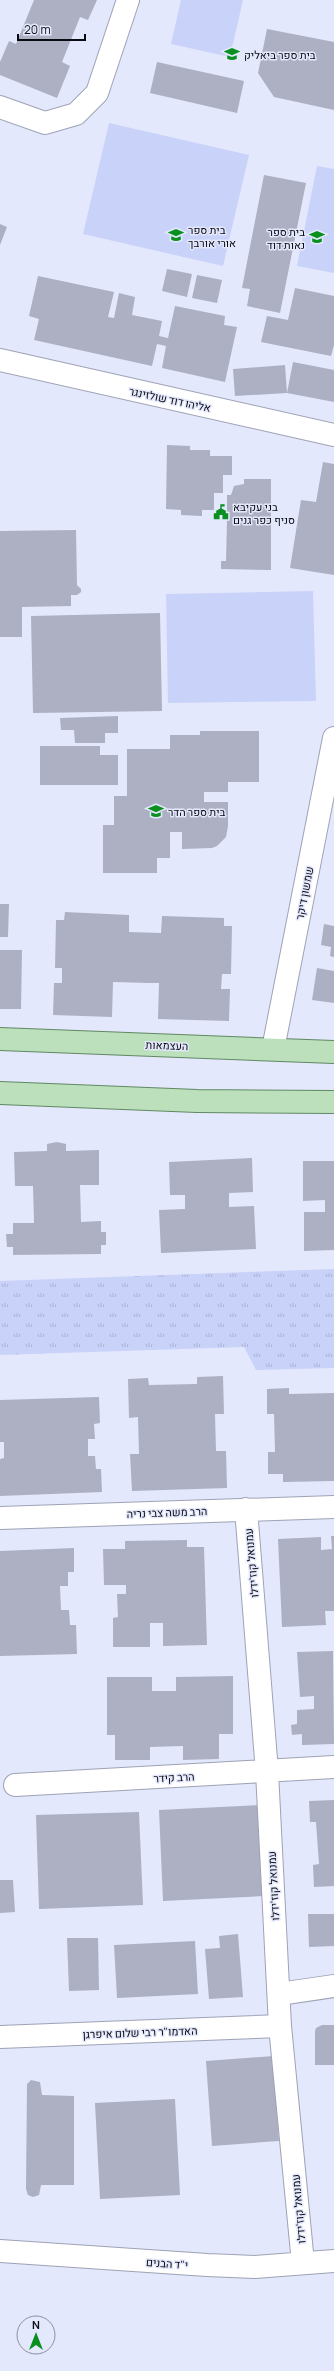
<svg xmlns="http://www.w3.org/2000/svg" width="334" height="2371" viewBox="0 0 334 2371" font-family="Manrope,Heebo,sans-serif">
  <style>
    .grass { fill: url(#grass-tufts) }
    .pitch { fill: #c9d2f9 }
    .building { fill: #acb0c2 }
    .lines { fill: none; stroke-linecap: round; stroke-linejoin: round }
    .minor-casing { stroke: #9ea2b5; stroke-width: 24 }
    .major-casing { stroke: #608862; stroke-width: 24 }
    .minor { stroke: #fff; stroke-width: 22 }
    .major { stroke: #bbe0bb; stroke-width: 22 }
    .labels { text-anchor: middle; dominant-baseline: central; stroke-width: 3; stroke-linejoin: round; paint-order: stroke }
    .poi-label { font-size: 11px; fill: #0a0b11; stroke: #e4e8fc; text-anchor: start }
    .street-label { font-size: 11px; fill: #0a0b11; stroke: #e4e8fc }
  </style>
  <defs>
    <pattern id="grass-tufts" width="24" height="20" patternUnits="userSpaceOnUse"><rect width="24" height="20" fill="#c9d2f9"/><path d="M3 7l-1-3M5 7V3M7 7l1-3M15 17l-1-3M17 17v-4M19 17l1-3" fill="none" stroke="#abb3d4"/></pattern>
  </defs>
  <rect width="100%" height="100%" fill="#e4e8fc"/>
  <path class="grass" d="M334,1269V1368L256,1370L244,1347L0,1355V1281Z"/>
  <path class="pitch" d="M181,0H243L230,57L171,44Z
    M109,123L249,155L223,266L83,234Z
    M317,166L334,169V273L297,266Z
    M313,591L316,701L168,703L166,594Z"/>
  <path class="building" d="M34,0H97L88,20L80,17L62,62L70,66L57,98L0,75V62L9,41L16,44Z
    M267,29L334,42V110L274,97L258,73Z
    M157,62L244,81L237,113L150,93Z
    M264,175L306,183L280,313L247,306L250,289L242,288Z
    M0,224L7,227L0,245Z
    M167,269L192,274L187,297L162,291Z
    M197,275L222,280L217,303L192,298Z
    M38,276L114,292L108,317L114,318L119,293L135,297L132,315L162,321L159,336L168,338L175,306L225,316L224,325L237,327L225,382L162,368L166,346L157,344L152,366L34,340L39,319L29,316Z
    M295,288L334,296V345L331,356L261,342L267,316L288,320Z
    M293,362L334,370V402L287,393Z
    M285,365L287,393L235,396L233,369Z
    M167,445L190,446V450H210V456H232V475H223V493H214V510H202V516L181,515V510L166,509Z
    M323,462L334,464V575L290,568L301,500L316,502Z
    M244,479H271V570L221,569V561H226L227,520H221V511H227V495H231L234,486L244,484Z
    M76,530L77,585L81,589V592L77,595H71V606L22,607V637H0V531Z
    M160,613L162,711L33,713L31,616Z
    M118,716V733H105V743H75L74,730H61L60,718Z
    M200,731H259V782H228V792H204V802H228V826L226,837L217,846L212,848L182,849V832H170V858H157V873H103V825H114V796H127V749H170V735H200Z
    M40,746H100V755H118V785H40Z
    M0,904H9L8,937H0Z
    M65,912L129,915V932L161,933L162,916L224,918V926H232L231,974H222L221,989H230L229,1021L158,1019L159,983H149L113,982L112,1017L53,1015L54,983H62V968H55L56,920H64Z
    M324,924L334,926V957L330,956L331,947L321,945Z
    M0,950H22L21,1009H0Z
    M317,968L334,971V1003L312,1000Z
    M57,1142L66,1144V1151L99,1150V1185H80L81,1222L101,1221V1232H106V1245H101V1254L13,1255V1247H7L6,1234H13V1223H34L33,1186H15L14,1152L47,1151V1144Z
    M252,1158L253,1192L229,1193V1207L254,1206L256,1249L161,1253L159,1210L185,1209V1195H170L169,1162Z
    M303,1161H334V1250L304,1251V1212H325V1200L303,1201Z
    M223,1376L224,1414H215L216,1451H226L227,1488L132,1491L130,1454H139L138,1417L129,1418L128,1379L148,1378L149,1385L197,1384V1377Z
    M289,1388V1394L334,1393V1481L283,1482V1474H268V1452H275L274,1414H267V1389Z
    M99,1397L100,1423L94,1424L95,1439H88V1456H95L96,1469H101L102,1492L0,1496V1459L4,1458V1442H0V1400Z
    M331,1536H334V1611H325L326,1625L282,1627L278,1539L321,1537V1550L332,1549Z
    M187,1540V1547H204L207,1645L163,1646V1623H150V1647H113V1618L118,1617L117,1594H126V1585H104L103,1549H125V1541Z
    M74,1548V1572H68V1586H60L61,1610H69L70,1625H76L77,1654L0,1656V1551Z
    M333,1651L334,1744L302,1745V1734L292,1735L291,1725L297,1724V1710L314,1709V1696L300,1697L297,1652Z
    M233,1676V1734H219V1759L183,1760V1746L150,1747V1760H115V1735H107V1677H152V1691H176V1677Z
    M334,1800V1886L314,1887L313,1865L319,1864L316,1822H310L309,1801Z
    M260,1805L264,1896L163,1901L159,1810Z
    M139,1812L143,1905L39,1909L36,1815Z
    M0,1880H13L15,1912L0,1913Z
    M308,1914H334V1946L309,1947Z
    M238,1934L243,1997L209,1999L205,1949L220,1948L219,1936Z
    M67,1938H98L99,1990L69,1991Z
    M195,1941L198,1994L117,1998L114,1945Z
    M322,2025H334V2065H315V2031L316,2028Z
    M273,2056L279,2141L212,2146L206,2061Z
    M31,2080L40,2082L42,2095L74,2096V2185H41L39,2195L33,2197L28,2195L26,2189L27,2084Z
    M175,2099L180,2195L100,2199L95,2103Z"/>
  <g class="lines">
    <g class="minor-casing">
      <path id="minor" d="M0,107L45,123L76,114L97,93L128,0
        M0,360L334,435
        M273,1049L334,738
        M246,1509L267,1772L280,2026L303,2263
        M0,1518L334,1507
        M15,1785L334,1767
        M279,1994L334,1986
        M0,2037L280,2026
        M0,2251L207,2265L255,2267L334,2261"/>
    </g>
    <g class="major-casing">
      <path id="major" d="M0,1039L334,1052
        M0,1093L197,1101L334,1102"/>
    </g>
    <use href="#minor" class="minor"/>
    <use href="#major" class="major"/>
  </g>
  <defs>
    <g id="school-bare" transform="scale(1.2)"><path d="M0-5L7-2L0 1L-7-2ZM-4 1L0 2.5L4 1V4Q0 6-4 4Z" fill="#099021" stroke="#e4e8fc" stroke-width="2.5" paint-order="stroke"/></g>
    <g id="civic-bare" transform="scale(1.2)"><path d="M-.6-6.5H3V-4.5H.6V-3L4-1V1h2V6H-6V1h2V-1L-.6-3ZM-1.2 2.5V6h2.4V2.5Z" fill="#099021" stroke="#e4e8fc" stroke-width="2.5" paint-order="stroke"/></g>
  </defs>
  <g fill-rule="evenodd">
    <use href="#school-bare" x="232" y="54"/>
    <use href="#school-bare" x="176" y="235"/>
    <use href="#school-bare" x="317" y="237"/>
    <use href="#civic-bare" x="221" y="512"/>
    <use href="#school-bare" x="156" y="811"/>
  </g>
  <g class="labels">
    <g class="poi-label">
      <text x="244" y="54">בית ספר ביאליק</text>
      <text x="188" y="229">בית ספר<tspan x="188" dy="13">אורי אורבך</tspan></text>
      <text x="305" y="231" text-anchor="end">בית ספר<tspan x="305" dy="13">נאות דוד</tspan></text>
      <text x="233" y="506">בני עקיבא<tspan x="233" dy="13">סניף כפר גנים</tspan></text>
      <text x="168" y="811">בית ספר הדר</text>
    </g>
    <g class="street-label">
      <text transform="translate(170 399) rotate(12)">אליהו דוד שולזינגר</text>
      <text transform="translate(304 893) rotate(-79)">שמשון דיקר</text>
      <text transform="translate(167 1045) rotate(2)">העצמאות</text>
      <text transform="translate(167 1512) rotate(-2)">הרב משה צבי נריה</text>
      <text transform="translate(251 1563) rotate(-95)">עמנואל קוז'ידלו</text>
      <text transform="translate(174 1777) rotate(-3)">הרב קידר</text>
      <text transform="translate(273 1886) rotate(-93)">עמנואל קוז'ידלו</text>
      <text transform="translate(140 2032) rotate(-2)">האדמו"ר רבי שלום איפרגן</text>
      <text transform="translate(298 2209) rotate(-95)">עמנואל קוז'ידלו</text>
      <text transform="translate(167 2263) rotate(4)">י"ד הבנים</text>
    </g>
  </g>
  <g transform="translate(36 2335)"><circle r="19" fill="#e4e8fc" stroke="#8d909e"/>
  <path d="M0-3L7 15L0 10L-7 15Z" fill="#099021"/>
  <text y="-6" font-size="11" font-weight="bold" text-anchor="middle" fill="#0a0b11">N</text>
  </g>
  <path d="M18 34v6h67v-6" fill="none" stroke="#0a0b11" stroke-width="2"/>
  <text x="24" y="34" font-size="12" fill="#0a0b11" stroke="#e4e8fc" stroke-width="3" paint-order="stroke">20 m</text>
</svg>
